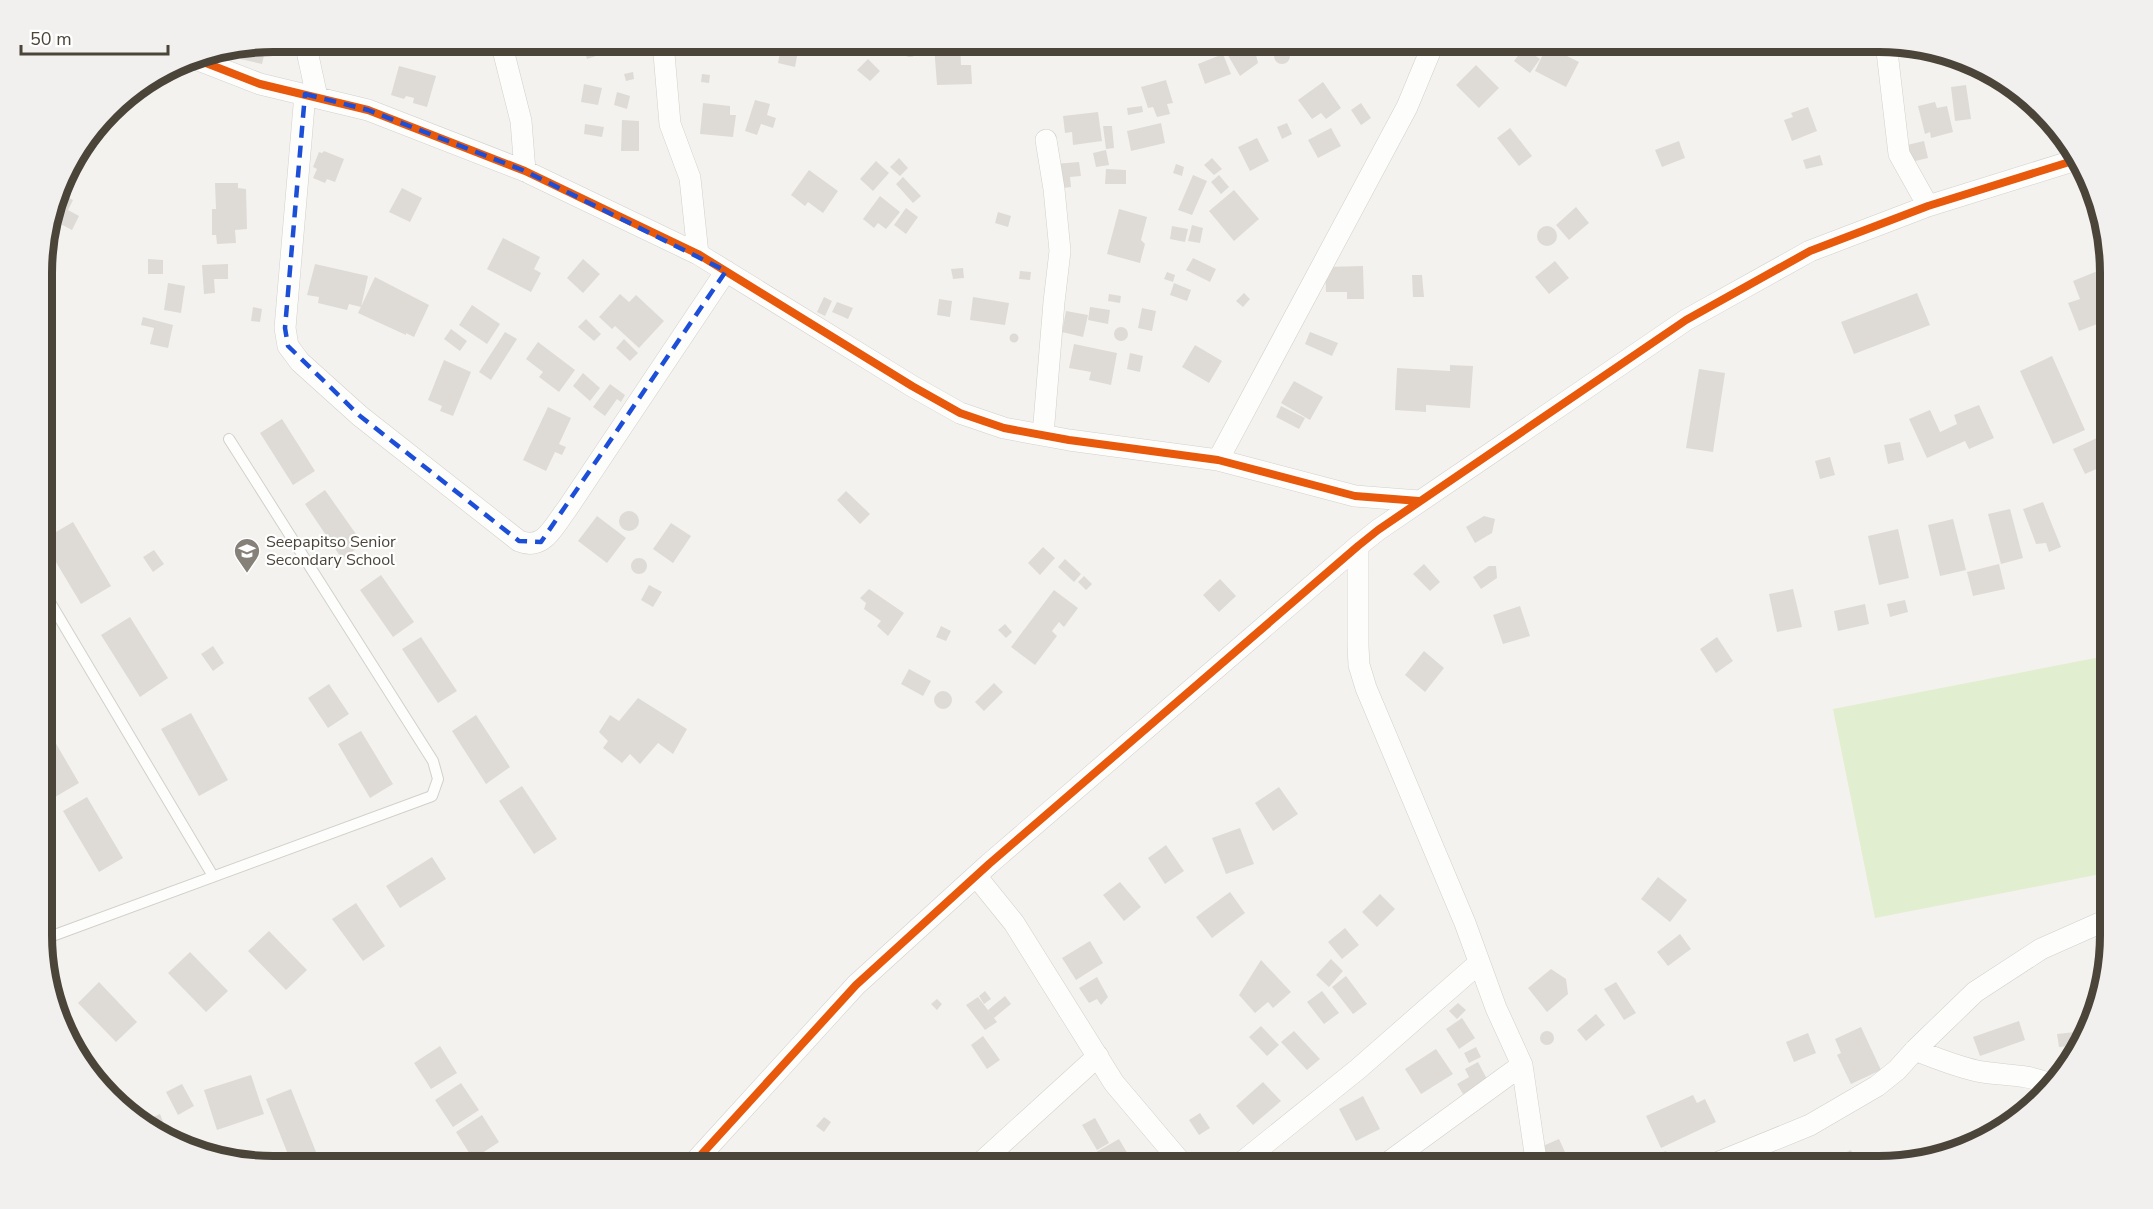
<svg xmlns="http://www.w3.org/2000/svg" width="2153" height="1209" viewBox="0 0 2153 1209" font-family="'Nunito Sans',sans-serif">
  <style>
    .pitch { fill: #e1eecf }
    .building { fill: #dedbd6 }
    .lines { fill: none; stroke-linecap: round; stroke-linejoin: round }
    .lane-casing { stroke: #d2d0cb; stroke-width: 12 }
    .street-casing { stroke: #d2d0cb; stroke-width: 22 }
    .lane { stroke: #fdfdfc; stroke-width: 10 }
    .street { stroke: #fdfdfc; stroke-width: 21 }
    .cycleway-casing { stroke: #fff; stroke-width: 11 }
    .cycleway { stroke: #e8590c; stroke-width: 8 }
    .marked { fill: none; stroke: #1d4ed8; stroke-width: 4.5; stroke-dasharray: 12 8; stroke-linejoin: round }
    .labels { text-anchor: middle; dominant-baseline: central; stroke-width: 4.5; stroke-linejoin: round; paint-order: stroke }
    .poi-label { font-size: 16px; fill: #4b4439; stroke: #fff; text-anchor: start }
    .rim { fill: none; stroke: #4b4439; stroke-width: 8 }
  </style>
  <rect width="100%" height="100%" fill="#f4f2ee"/>
  <path class="pitch" d="M2111,655V872L1875,918L1833,709Z"/>
  <path class="building" d="M902 49a8 8 0 1 1 16 0a8 8 0 1 1-16 0Z
    M582,42H598L602,54L587,59Z
    M785,42H796L795,50L798,51L795,67L778,63L781,47L783,49Z
    M1240,42H1257L1263,50L1256,55L1258,63L1240,76L1226,52Z
    M259,45L266,47L262,64L223,55L224,52Z
    M960,45L961,65H971L972,84L937,85L934,46Z
    M1547,46L1579,62L1566,87L1535,71Z
    M1524,48L1540,59L1530,73L1514,61Z
    M1274 56a8 8 0 1 1 16 0a8 8 0 1 1-16 0Z
    M1223,54L1231,74L1205,84L1198,64Z
    M868,59L880,71L870,81L857,70Z
    M1476,65L1499,88L1479,108L1456,85Z
    M399,66L436,76L427,107L413,103L414,98L406,96L404,99L391,95Z
    M633,72L634,79L626,81L624,74Z
    M702,74L710,75L709,83L701,82Z
    M1166,80L1173,103L1167,104L1170,114L1157,117L1153,107L1148,108L1141,87Z
    M1323,82L1341,108L1326,119L1321,113L1312,119L1298,100Z
    M584,84L602,88L598,105L581,102Z
    M1966,85L1971,119L1955,121L1951,87Z
    M617,92L630,96L627,109L614,105Z
    M755,100L770,104L767,115L776,118L773,128L761,124L757,135L745,131Z
    M1935,102L1937,108L1947,106L1953,132L1931,138L1930,132L1925,134L1918,106Z
    M2024,102H2026L2041,116L2030,119Z
    M703,103L730,106V115H736L733,137L700,134Z
    M1361,103L1371,118L1361,125L1351,110Z
    M1142,106L1143,112L1128,115L1127,108Z
    M1808,107L1817,131L1792,141L1784,120L1793,117L1791,113Z
    M1098,112L1102,141L1073,145L1072,132L1065,133L1063,116Z
    M622,120L639,121V151H621Z
    M1161,123L1165,143L1131,151L1127,131Z
    M1287,123L1292,134L1282,139L1277,127Z
    M585,124L604,127L602,137L584,134Z
    M1103,126H1112L1114,148L1106,149Z
    M1331,128L1341,146L1318,158L1308,140Z
    M1510,128L1532,156L1519,166L1497,138Z
    M1257,138L1269,161L1250,171L1238,147Z
    M1679,141L1685,158L1662,167L1655,150Z
    M1924,141L1928,158L1911,162L1907,145Z
    M1106,150L1109,165L1096,167L1093,153Z
    M324,151L344,159L335,182L327,179L325,183L313,178L317,169L313,167L319,152L322,153Z
    M1820,155L1823,165L1806,169L1803,160Z
    M899,158L908,168L900,176L890,167Z
    M1212,158L1222,169L1214,175L1204,165Z
    M876,161L889,173L873,191L860,179Z
    M1079,162L1081,176L1070,177L1071,187L1056,189L1054,164Z
    M1176,164L1184,167L1182,176L1173,173Z
    M1106,169L1126,170V184H1105Z
    M809,170L838,191L823,213L808,202L805,206L791,195Z
    M1193,175L1207,181L1192,215L1178,210Z
    M1219,175L1229,187L1221,194L1211,182Z
    M903,177L921,196L913,203L896,184Z
    M215,183H238V188L246,189L247,229L235,230L236,243L217,244L216,235H212V209H216Z
    M402,188L422,198L410,222L389,212Z
    M1234,190L1259,219L1234,241L1209,211Z
    M60,193L73,200L68,210L79,216L72,230L51,219Z
    M880,196L900,212L886,229L878,223L874,228L863,219Z
    M1576,207L1589,223L1569,240L1556,225Z
    M906,208L918,217L906,234L894,225Z
    M1119,209L1147,217L1141,240L1145,244L1140,263L1107,254Z
    M998,212L1011,216L1008,227L995,223Z
    M1192,225L1203,228L1200,243L1188,241Z
    M1172,226L1188,229L1185,242L1170,239Z
    M1537 236a10 10 0 1 1 20 0a10 10 0 1 1-20 0Z
    M503,238L540,257L534,269L541,273L531,292L487,269Z
    M1193,258L1216,269L1210,282L1186,270Z
    M148,259L163,260V274H148Z
    M583,259L600,274L583,293L567,278Z
    M1555,261L1569,278L1549,294L1535,277Z
    M228,264V279H214L215,293L204,294L202,265Z
    M315,264L368,276L361,307L349,304L347,310L318,303L319,297L307,295Z
    M1363,266L1364,299H1347V292H1326L1325,267Z
    M2110,266V319L2079,331L2068,303L2080,299L2073,281Z
    M963,268L964,278L953,279L951,269Z
    M1020,271L1031,272L1030,280L1019,279Z
    M1167,272L1175,275L1173,282L1164,279Z
    M1412,275H1422L1424,297H1413Z
    M375,277L429,305L414,337L406,333V335L358,313Z
    M168,283L185,286L181,313L164,310Z
    M1174,283L1191,290L1187,301L1170,295Z
    M1244,293L1250,299L1243,307L1236,301Z
    M1917,293L1930,325L1854,354L1841,322Z
    M620,294L629,302L636,295L664,321L639,348L615,326L612,329L599,317Z
    M1109,294L1121,296L1120,303L1108,301Z
    M824,297L832,301L825,316L817,312Z
    M973,297L1009,303L1005,325L970,320Z
    M939,299L952,301L950,317L937,315Z
    M837,302L853,308L848,319L832,312Z
    M472,305L500,324L487,344L459,325Z
    M253,307L262,309L260,322L251,321Z
    M1090,307L1110,310L1108,324L1088,320Z
    M1142,308L1156,311L1152,331L1138,328Z
    M1066,311L1088,315L1083,337L1062,332Z
    M143,317L173,325L168,348L150,344L154,328L141,325Z
    M586,319L601,334L594,341L578,327Z
    M1114 334a7 7 0 1 1 14 0a7 7 0 1 1-14 0Z
    M451,329L467,341L460,351L444,339Z
    M505,332L517,339L491,380L479,372Z
    M1310,332L1338,343L1332,356L1305,344Z
    M1009.5 338a4.5 4.5 0 1 1 9 0a4.5 4.5 0 1 1-9 0Z
    M2110,337V366L2101,341Z
    M624,339L638,353L630,361L616,348Z
    M538,342L575,370L559,392L539,377L543,372L526,359Z
    M1074,344L1117,353L1111,385L1089,380L1091,372L1069,368Z
    M1195,345L1222,361L1209,383L1182,367Z
    M1130,353L1143,356L1140,372L1127,369Z
    M2052,356L2085,430L2053,444L2020,371Z
    M444,360L471,372L453,416L440,411L442,406L428,400Z
    M1450,365L1473,366L1470,408L1426,405V412L1395,410L1397,368L1450,371Z
    M1699,369L1725,373L1713,452L1686,448Z
    M583,373L600,388L590,401L573,386Z
    M1294,381L1323,397L1310,420L1281,403Z
    M610,384L625,395L621,402L617,399L605,416L593,407Z
    M1979,405L1994,438L1969,449L1965,441L1927,458L1909,419L1930,410L1940,432L1957,424L1954,415Z
    M1281,406L1305,418L1299,429L1276,417Z
    M548,407L571,418L559,444L566,447L562,455L555,452L546,471L523,460Z
    M282,419L315,471L293,485L260,433Z
    M2110,432V463L2085,474L2073,449Z
    M1900,442L1904,460L1888,464L1884,445Z
    M1830,457L1835,475L1820,479L1815,461Z
    M325,490L363,544L342,559L305,504Z
    M846,491L870,514L860,524L837,500Z
    M2043,502L2061,547L2049,552L2046,543L2036,544L2023,509Z
    M2010,509L2023,558L2001,564L1988,514Z
    M619 521a10 10 0 1 1 20 0a10 10 0 1 1-20 0Z
    M597,516L626,538L607,563L578,541Z
    M1484,516L1495,519L1492,533L1475,543L1466,527Z
    M1953,519L1966,570L1940,576L1928,525Z
    M73,522L111,586L81,604L44,542V539Z
    M671,523L691,536L673,563L653,549Z
    M1898,529L1909,578L1879,585L1868,536Z
    M1043,547L1055,558L1040,575L1028,563Z
    M154,550L164,564L153,572L143,557Z
    M631 566a8 8 0 1 1 16 0a8 8 0 1 1-16 0Z
    M1065,559L1081,574L1074,582L1058,567Z
    M1424,564L1440,582L1430,591L1413,574Z
    M1999,564L2005,589L1973,596L1967,572Z
    M1489,566H1496L1497,578L1481,589L1473,577Z
    M381,575L414,622L393,637L360,590Z
    M1084,576L1092,584L1086,590L1078,582Z
    M1220,579L1236,596L1219,612L1203,595Z
    M649,585L662,592L653,607L641,600Z
    M869,589L904,613L888,636L877,626L881,621L864,609L866,603L860,598Z
    M1793,589L1802,627L1777,632L1769,594Z
    M1054,590L1078,608L1064,627L1059,622L1052,631L1057,636L1035,665L1011,647Z
    M1905,600L1908,612L1890,617L1887,604Z
    M1865,604L1869,624L1838,631L1834,611Z
    M1520,606L1530,636L1503,644L1493,615Z
    M130,617L168,678L140,697L101,635Z
    M1005,624L1012,632L1006,638L998,630Z
    M941,626L951,631L946,641L936,637Z
    M421,637L457,691L438,703L402,649Z
    M1717,637L1733,661L1716,673L1700,649Z
    M213,646L224,663L213,671L201,654Z
    M1424,651L1444,668L1425,692L1405,675Z
    M909,669L931,681L923,696L901,684Z
    M994,683L1003,692L984,711L975,702Z
    M329,684L349,714L328,728L308,698Z
    M934 700a9 9 0 1 1 18 0a9 9 0 1 1-18 0Z
    M638,698L687,729L673,754L658,743L640,764L630,754L622,763L603,748L608,741L599,732L610,715L619,721Z
    M191,713L228,780L199,796L161,729Z
    M476,715L510,767L486,784L452,731Z
    M44,723L79,783L55,797L44,778Z
    M361,731L393,784L370,798L338,744Z
    M522,786L557,839L534,854L499,801Z
    M1279,787L1298,814L1273,831L1255,803Z
    M87,797L123,858L99,872L63,811Z
    M1240,828L1254,864L1226,874L1212,838Z
    M1166,845L1184,871L1165,884L1148,858Z
    M432,857L446,879L400,908L386,886Z
    M1658,877L1687,900L1670,922L1641,899Z
    M1120,882L1141,907L1124,921L1103,895Z
    M1230,892L1245,913L1212,938L1196,917Z
    M1380,894L1395,909L1377,927L1362,912Z
    M356,903L385,946L363,961L332,919Z
    M1345,928L1359,945L1342,959L1328,942Z
    M269,931L307,970L286,990L248,951Z
    M1680,934L1691,949L1668,966L1657,952Z
    M1090,941L1103,963L1076,980L1062,958Z
    M190,952L228,991L206,1012L168,973Z
    M1331,959L1343,971L1329,987L1316,975Z
    M1261,960L1291,992L1273,1008L1268,1002L1255,1013L1239,995Z
    M1551,969L1566,979L1568,994L1547,1012L1528,988Z
    M1346,976L1367,1004L1353,1014L1332,987Z
    M1097,977L1108,997L1101,1005L1097,999L1089,1003L1079,988Z
    M99,982L137,1022L116,1042L78,1003Z
    M1616,982L1636,1013L1624,1020L1604,989Z
    M985,991L991,999L984,1004L979,996Z
    M1322,991L1339,1013L1324,1024L1307,1002Z
    M1005,996L1011,1004L994,1018L988,1010Z
    M978,997L997,1022L985,1030L966,1005Z
    M937,999L942,1004L937,1010L931,1004Z
    M1458,1003L1466,1010L1457,1019L1449,1011Z
    M1596,1014L1605,1025L1586,1041L1577,1030Z
    M1462,1018L1475,1038L1459,1049L1446,1029Z
    M2019,1021L2025,1040L1980,1056L1973,1037Z
    M1261,1026L1279,1045L1267,1056L1249,1037Z
    M1861,1027L1881,1070L1851,1084L1837,1055L1841,1053L1835,1039Z
    M1540 1038a7 7 0 1 1 14 0a7 7 0 1 1-14 0Z
    M1294,1031L1320,1059L1307,1070L1281,1042Z
    M2084,1031L2082,1045L2059,1047L2057,1034Z
    M1808,1033L1816,1053L1794,1062L1786,1042Z
    M983,1036L1000,1060L987,1069L971,1045Z
    M440,1046L457,1073L431,1089L414,1063Z
    M1476,1047L1481,1057L1469,1063L1464,1053Z
    M1436,1049L1453,1074L1421,1094L1405,1069Z
    M1478,1062L1488,1081L1463,1094L1457,1084L1469,1077L1465,1069Z
    M251,1075L264,1114L217,1130L204,1090Z
    M1263,1082L1281,1101L1253,1125L1236,1106Z
    M461,1083L479,1110L453,1127L435,1100Z
    M182,1084L194,1106L178,1115L166,1092Z
    M291,1089L322,1167H293L266,1099Z
    M1693,1095L1697,1103L1705,1099L1716,1122L1661,1148L1646,1116Z
    M1363,1096L1380,1129L1356,1141L1339,1109Z
    M1200,1113L1210,1128L1199,1135L1189,1120Z
    M160,1114L171,1142L158,1136L142,1122Z
    M482,1115L499,1142L473,1159L456,1132Z
    M824,1117L831,1122L824,1132L816,1126Z
    M1095,1118L1109,1143L1097,1150L1082,1125Z
    M1999,1121L2009,1127L1990,1137Z
    M1119,1139L1132,1161L1127,1164L1129,1167H1089L1084,1159Z
    M1559,1139L1569,1161L1555,1167H1544L1536,1149Z
    M1851,1150L1859,1167H1833L1830,1160Z
    M1666,1151L1672,1167H1648L1645,1159Z
    M501,1153L510,1167H480Z"/>
  <g class="lines">
    <g class="lane-casing">
      <path id="lane" d="M44,592L213,876
        M44,939L432,796L438,779L433,761L229,439"/>
    </g>
    <g class="street-casing">
      <path id="street" d="M305,42L317,97
        M501,42L521,121L525,171
        M663,42L670,124L690,178L698,254
        M1886,43L1899,154L1928,206
        M193,58L260,84L368,110L525,171L698,254L912,386L960,413L1004,428L1069,440L1218,460L1355,496L1419,501
        M305,94L285,328L288,346L300,362L360,416L519,541C544,551 553,527 567,509L726,271
        M1043,435L1054,302L1060,251L1054,189L1046,140
        M1218,460L1407,107L1434,42
        M1358,546V646L1359,665L1366,688L1465,923L1496,1008L1522,1065L1537,1167
        M976,876L1014,923L1114,1083L1185,1167
        M1915,1050C1935,1058 1955,1066 1977,1071C2001,1076 2026,1073 2049,1084
        M690,1167L856,985L989,864L1358,546L1378,530L1686,320L1810,251L1928,206L2079,159
        M976,1167L1098,1056
        M1236,1167L1358,1069L1479,963
        M1382,1167L1522,1065
        M1707,1167L1810,1125L1877,1086L1897,1070L1915,1050L1975,992L2041,949L2111,918"/>
    </g>
    <use href="#lane" class="lane"/>
    <use href="#street" class="street"/>
    <g class="cycleway-casing">
      <path id="cycleway" d="M193,58L260,84L368,110L525,171L698,254L912,386L960,413L1004,428L1069,440L1218,460L1355,496L1419,501
        M690,1167L856,985L989,864L1358,546L1378,530L1686,320L1810,251L1928,206L2079,159"/>
    </g>
    <use href="#cycleway" class="cycleway"/>
  </g>
  <path class="marked" d="M305,94L368,110L525,171L726,271L541,542L519,541L360,416L288,346L285,328Z"/>
  <defs>
    <g id="school-pin" transform="scale(1.35)"><path d="M0 17L-7.5 6A9.5 9.5 0 1 1 7.5 6Z" fill="#868178" stroke="#fff"/><path d="M0-5L7-2L0 1L-7-2ZM-4 1L0 2.5L4 1V4Q0 6-4 4Z" fill="#fff"/></g>
  </defs>
  <g fill-rule="evenodd">
    <use href="#school-pin" x="247" y="551"/>
  </g>
  <g class="labels">
    <g class="poi-label">
      <text x="266" y="542">Seepapitso Senior<tspan x="266" dy="18">Secondary School</tspan></text>
    </g>
  </g>
  <path d="M0 0H2153V1209H0ZM273 52H1879A221 221 0 0 1 2100 273V935A221 221 0 0 1 1879 1156H273A221 221 0 0 1 52 935V273A221 221 0 0 1 273 52Z" fill="#f1f0ef" fill-rule="evenodd"/>
  <path class="rim" d="M273 52H1879A221 221 0 0 1 2100 273V935A221 221 0 0 1 1879 1156H273A221 221 0 0 1 52 935V273A221 221 0 0 1 273 52Z"/>
  <path d="M21 45v9h147v-9" fill="none" stroke="#4b4439" stroke-width="3"/>
  <text x="30" y="45" font-size="18" fill="#4b4439" stroke="#ffffff" stroke-width="4.5" paint-order="stroke">50 m</text>
</svg>
